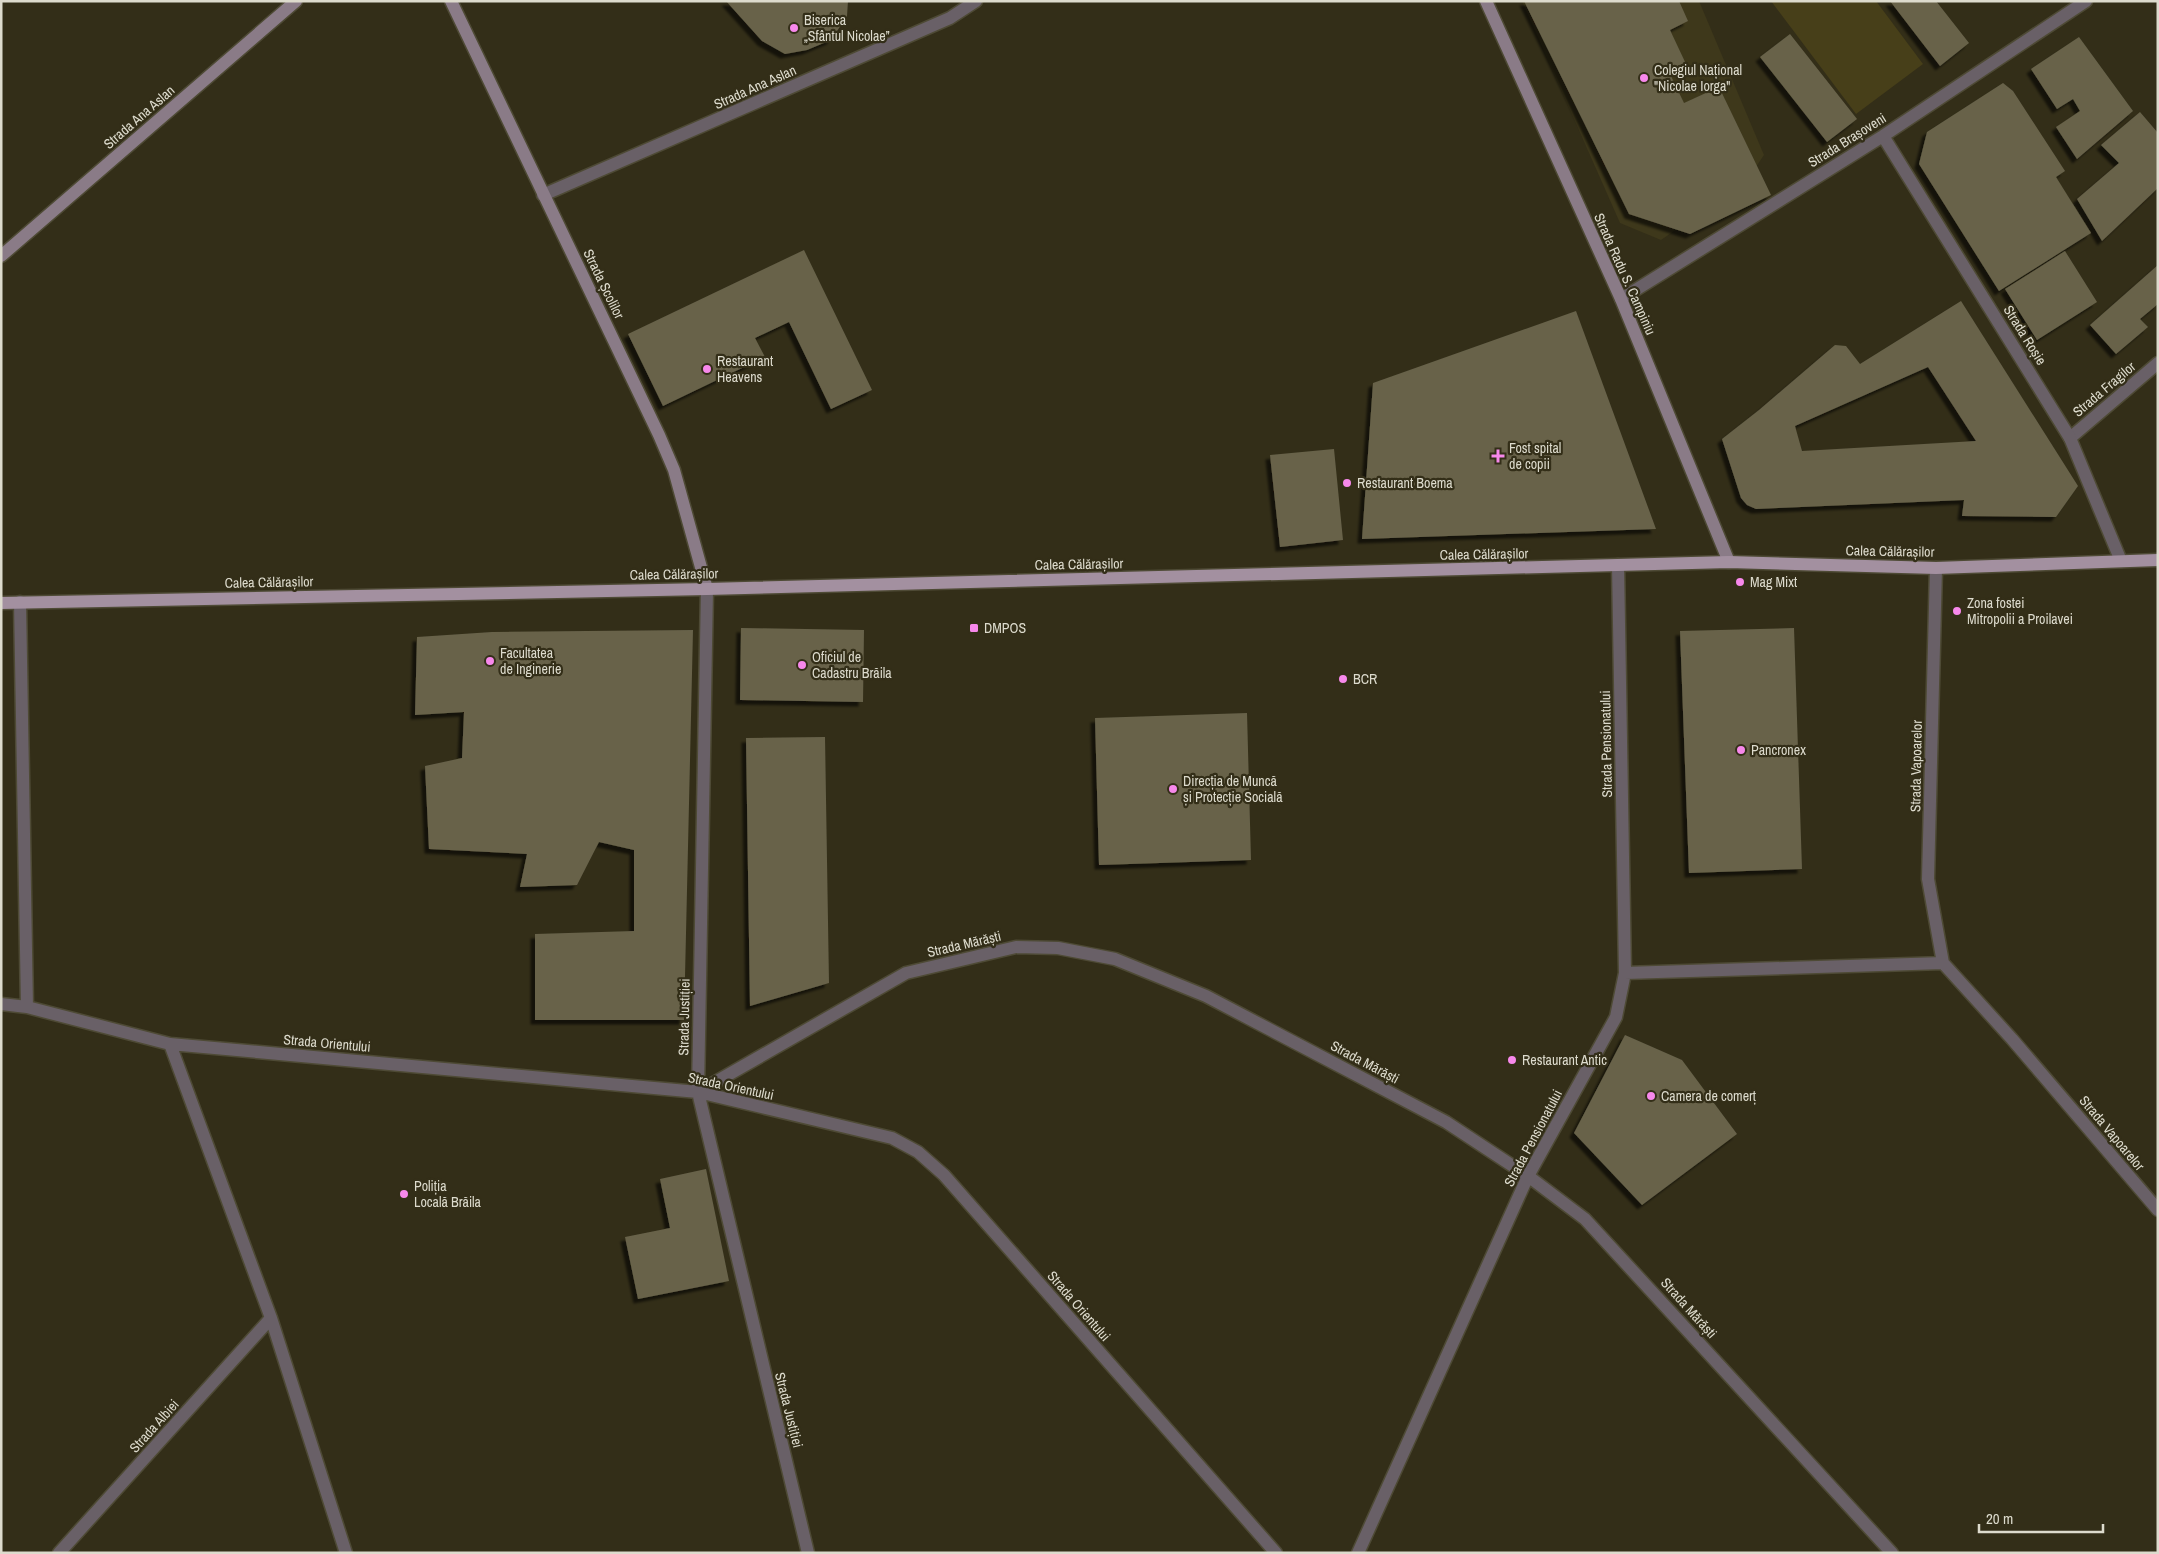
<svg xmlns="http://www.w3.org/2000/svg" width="2159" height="1554" viewBox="0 0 2159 1554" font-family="'Archivo Narrow',sans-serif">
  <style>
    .built { fill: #3e381b }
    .green { fill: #473f19 }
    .building { fill: #67624a; fill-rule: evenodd; filter: url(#shadow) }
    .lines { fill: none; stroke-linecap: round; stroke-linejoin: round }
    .lane-casing { stroke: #4e4a35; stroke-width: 15 }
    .street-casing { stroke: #4e4a35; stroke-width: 15 }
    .secondary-casing { stroke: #4e4a35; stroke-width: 15 }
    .primary-casing { stroke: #4e4a35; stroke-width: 15 }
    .lane { stroke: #696067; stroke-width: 12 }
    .street { stroke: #696067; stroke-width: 12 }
    .secondary { stroke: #8a7b87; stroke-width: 12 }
    .primary { stroke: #a390a0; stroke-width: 12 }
    .poi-dot { fill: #f788eb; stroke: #332e18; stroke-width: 2 }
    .labels { text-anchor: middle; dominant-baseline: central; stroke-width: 4.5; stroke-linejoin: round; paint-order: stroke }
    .poi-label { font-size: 14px; fill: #dddbcd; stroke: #332e18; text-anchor: start }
    .street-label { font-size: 14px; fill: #dddbcd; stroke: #332e18 }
  </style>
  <defs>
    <filter id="shadow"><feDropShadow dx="-4.5" dy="4.5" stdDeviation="1" flood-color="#0009"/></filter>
  </defs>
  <rect width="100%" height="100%" fill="#332e18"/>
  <path class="built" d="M1522,1H1699L1764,155L1747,180L1661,240L1620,223Z"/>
  <path class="green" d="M1771,1H1876L1923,64L1856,114Z"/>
  <path class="building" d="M726,1H848L847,16L831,40L807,50L785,54L762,41Z
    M1524,1H1679L1688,21L1670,30L1686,64L1669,72L1684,103L1719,87L1771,195L1690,234L1629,214Z
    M1890,1H1936L1969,43L1940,66Z
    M1790,34L1857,119L1827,142L1760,57Z
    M2079,37L2133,111L2077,159L2056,127L2080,111L2073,99L2057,109L2031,69Z
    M2003,83L2013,91L2065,171L2056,177L2091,233L1999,291L1919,164L1927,132Z
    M2140,112L2158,133V188L2102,241L2077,199L2119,163L2101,145Z
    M804,250L872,390L831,409L789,322L755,338L765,357L663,406L628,334Z
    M2065,251L2097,302L2037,340L2005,289Z
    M2158,265V304L2140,319L2148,327L2116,354L2090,325Z
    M1961,301L2078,486L2056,517L1962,516L1964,500L1756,509L1747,505L1741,498L1722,439L1759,410L1835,345L1846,346L1860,364ZM1928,367L1976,441L1802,451L1795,426Z
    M1576,311L1656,529L1362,539L1373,383Z
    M1334,449L1343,540L1280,547L1270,455Z
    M741,628L864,630L863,702L740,700Z
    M1794,628L1802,869L1689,873L1680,631Z
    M693,630L684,1020H535V934L634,931V850L599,842L577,885L520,887L527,854L429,849L425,766L462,758L464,712L415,715L417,637L492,632Z
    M1247,713L1251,860L1099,865L1095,718Z
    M825,737L829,983L750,1006L746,738Z
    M1625,1035L1682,1060L1737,1134L1642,1205L1574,1133Z
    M706,1169L729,1281L638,1299L625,1237L670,1228L660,1179Z"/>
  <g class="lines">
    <g class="lane-casing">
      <path id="lane" d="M2070,438L2158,363"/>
    </g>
    <g class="street-casing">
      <path id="street" d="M1883,136L2070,438L2121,561
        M543,195L950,18L976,1
        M1621,299L1883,136L2086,1
        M1936,568L1928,879L1943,963L2012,1039L2158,1210
        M707,589L698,1092L808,1553
        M20,602L27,1007
        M1625,973L1943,963
        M1,1004L27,1007L170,1044L698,1092L892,1138L918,1152L944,1175L1276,1553
        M170,1044L271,1318L346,1553
        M698,1092L906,973L1016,947L1058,948L1115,959L1206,996L1446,1122L1528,1176L1585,1219L1892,1553
        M59,1553L271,1318
        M1358,1553L1528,1176L1616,1017L1625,973L1618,565"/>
    </g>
    <g class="secondary-casing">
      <path id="secondary" d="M451,1L659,435L674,470L707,589
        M1486,1L1621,299L1729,562
        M1,256L296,1"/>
    </g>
    <g class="primary-casing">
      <path id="primary" d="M1,603L707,589L1729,562L1936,568L2158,560"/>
    </g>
    <use href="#lane" class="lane"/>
    <use href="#street" class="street"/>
    <use href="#secondary" class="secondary"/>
    <use href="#primary" class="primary"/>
  </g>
  <g class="poi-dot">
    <circle cx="794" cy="28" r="5"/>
    <circle cx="1644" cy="78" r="5"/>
    <circle cx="707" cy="369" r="5"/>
    <path d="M1495.5 448.5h5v5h5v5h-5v5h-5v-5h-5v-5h5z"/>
    <circle cx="1347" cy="483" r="5"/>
    <circle cx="1740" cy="582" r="5"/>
    <circle cx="1957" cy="611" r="5"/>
    <rect x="969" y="623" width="10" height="10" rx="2.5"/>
    <circle cx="490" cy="661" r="5"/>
    <circle cx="802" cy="665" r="5"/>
    <circle cx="1343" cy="679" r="5"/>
    <circle cx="1741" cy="750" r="5"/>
    <circle cx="1173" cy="789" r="5"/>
    <circle cx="1512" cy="1060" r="5"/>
    <circle cx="1651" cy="1096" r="5"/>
    <circle cx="404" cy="1194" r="5"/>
  </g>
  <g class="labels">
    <g class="poi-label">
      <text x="804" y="20">Biserica<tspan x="804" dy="16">„Sfântul Nicolae”</tspan></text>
      <text x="1654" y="70">Colegiul Național<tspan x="1654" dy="16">"Nicolae Iorga"</tspan></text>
      <text x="717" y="361">Restaurant<tspan x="717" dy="16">Heavens</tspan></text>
      <text x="1509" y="448">Fost spital<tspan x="1509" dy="16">de copii</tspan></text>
      <text x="1357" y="483">Restaurant Boema</text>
      <text x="1750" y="582">Mag Mixt</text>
      <text x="1967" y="603">Zona fostei<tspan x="1967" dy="16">Mitropolii a Proilavei</tspan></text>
      <text x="984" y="628">DMPOS</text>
      <text x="500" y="653">Facultatea<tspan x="500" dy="16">de Inginerie</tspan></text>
      <text x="812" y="657">Oficiul de<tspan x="812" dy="16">Cadastru Brăila</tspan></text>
      <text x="1353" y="679">BCR</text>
      <text x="1751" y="750">Pancronex</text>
      <text x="1183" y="781">Direcția de Muncă<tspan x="1183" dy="16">și Protecție Socială</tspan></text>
      <text x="1522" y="1060">Restaurant Antic</text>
      <text x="1661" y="1096">Camera de comerț</text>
      <text x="414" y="1186">Poliția<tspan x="414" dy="16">Locală Brăila</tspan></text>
    </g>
    <g class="street-label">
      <text transform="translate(755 87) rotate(-24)">Strada Ana Aslan</text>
      <text transform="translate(139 117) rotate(-41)">Strada Ana Aslan</text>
      <text transform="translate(1847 140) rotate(-32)">Strada Brașoveni</text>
      <text transform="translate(1625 274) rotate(66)">Strada Radu S. Campiniu</text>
      <text transform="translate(604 284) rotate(64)">Strada Școlilor</text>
      <text transform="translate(2025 335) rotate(58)">Strada Roșie</text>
      <text transform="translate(2104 389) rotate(-40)">Strada Fragilor</text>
      <text transform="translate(1890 551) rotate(1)">Calea Călărașilor</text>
      <text transform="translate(1484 554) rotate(-1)">Calea Călărașilor</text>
      <text transform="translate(1079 564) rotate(-1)">Calea Călărașilor</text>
      <text transform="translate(674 574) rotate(-1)">Calea Călărașilor</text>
      <text transform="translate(269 582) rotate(-1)">Calea Călărașilor</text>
      <text transform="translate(1606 744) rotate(-91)">Strada Pensionatului</text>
      <text transform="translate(1916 766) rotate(-89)">Strada Vapoarelor</text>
      <text transform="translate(964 944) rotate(-13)">Strada Mărăști</text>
      <text transform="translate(684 1017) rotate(-89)">Strada Justiției</text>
      <text transform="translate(327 1043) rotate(5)">Strada Orientului</text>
      <text transform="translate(1365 1062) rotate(28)">Strada Mărăști</text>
      <text transform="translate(731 1086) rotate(12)">Strada Orientului</text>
      <text transform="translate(2112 1133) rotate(50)">Strada Vapoarelor</text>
      <text transform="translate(1533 1138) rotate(-62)">Strada Pensionatului</text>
      <text transform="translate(1079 1306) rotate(49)">Strada Orientului</text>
      <text transform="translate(1689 1308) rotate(48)">Strada Mărăști</text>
      <text transform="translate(789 1410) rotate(76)">Strada Justiției</text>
      <text transform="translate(154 1426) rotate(-48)">Strada Albiei</text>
    </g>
  </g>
  <rect width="2159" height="1554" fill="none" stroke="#dddbcd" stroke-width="5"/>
  <path d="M1979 1524v8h124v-8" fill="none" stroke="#dddbcd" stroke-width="2.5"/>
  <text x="1986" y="1524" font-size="15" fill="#dddbcd" stroke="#332e18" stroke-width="4" paint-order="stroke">20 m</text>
</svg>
